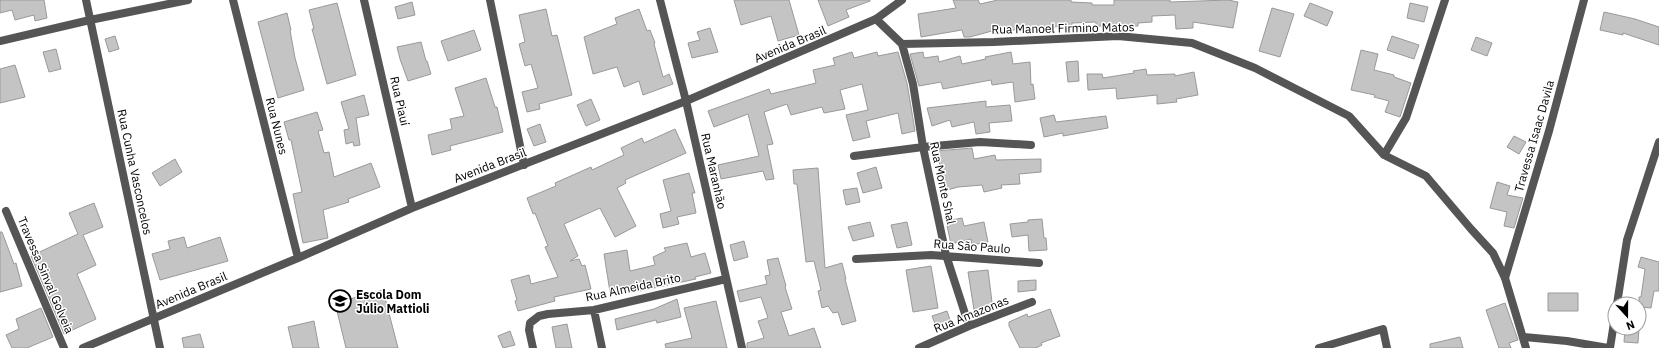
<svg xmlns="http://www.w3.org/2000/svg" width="1659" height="348" viewBox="0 0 1659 348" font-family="'IBM Plex Sans',sans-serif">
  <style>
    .building { fill: #c4c4c4; stroke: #999 }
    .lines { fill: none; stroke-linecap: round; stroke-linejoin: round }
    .minor { stroke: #555; stroke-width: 8 }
    .tertiary { stroke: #555; stroke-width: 8 }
    .labels { text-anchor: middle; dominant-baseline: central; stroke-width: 3; stroke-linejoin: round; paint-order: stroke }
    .street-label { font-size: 12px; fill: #000; stroke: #fff }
    .poi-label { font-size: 12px; font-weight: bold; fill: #000; stroke: #fff; text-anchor: start }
  </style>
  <rect width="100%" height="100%" fill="#fff"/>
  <path class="building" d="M0,0H44L47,18L35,21L34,15L15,20L12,10L0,13Z
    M734,0H789L799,35L778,41L771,16L741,25Z
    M818,0H870V1L846,10L849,17L828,26Z
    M953,0H978L980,4L998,0H1071V2L1092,3V5H1114V0H1170V2L1228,0L1238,2L1233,28L1193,22V28L1176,29L1175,15L1152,16V22L1138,23V26H1096V22L1072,23V25L1035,29V26L992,34V31L970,37H964L962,30L921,37L918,14L956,8Z
    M412,2L415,15L398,19L395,7Z
    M337,3L356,75L327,84L312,29H314L309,10Z
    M1310,3L1333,12L1327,26L1304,16Z
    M1410,3L1428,7L1424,22L1407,18Z
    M1272,8L1294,14L1280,57L1259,51Z
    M546,9L552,36L557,35L572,95L539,104L540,109L527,112L522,92L538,88L531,64L525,66L519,44L525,42L519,15Z
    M639,9L647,31L650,30L655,43L654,44L663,77L669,74L673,84L643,95L639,81L624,87L617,67L593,74L584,37L617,24L615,18Z
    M1604,12L1635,19L1659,27V45L1623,33V35L1600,30Z
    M287,13L291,30H290L295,58L304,90L278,98L258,22Z
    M710,28L718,52L692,58L688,43L700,40L697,32Z
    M474,30L481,50L448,61L441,41Z
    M115,36L119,49L109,52L105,39Z
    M1392,36L1419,45L1414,59L1387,50Z
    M1476,37L1492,43L1487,56L1471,50Z
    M421,42L426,61H427L431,74L408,81L400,59L397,47Z
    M56,49L61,69L49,72L43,52Z
    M1361,50L1378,54L1374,70L1394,75V77L1411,83L1400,117L1385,112L1389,101L1374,97L1375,95L1351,90Z
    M852,52L854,58L877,52L878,56L898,52L907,83L915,131L902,134L898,113L866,121L870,137L853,141L846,115L868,110L862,84L840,90L845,109L824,113L822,107L791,115L787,104L764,112L773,144L767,145L774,179L766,180L763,171L721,179L718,165L759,156L748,114L714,127L708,111L769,89L771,94L816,83L813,70L835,65L833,58Z
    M923,52L924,58L938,56L939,62L960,56L962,64L986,59L985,57L1011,52L1013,64L1030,62L1031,85L1033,84L1035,99L1015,102L1013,82L992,85L991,80L943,89L941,82L919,86L910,54Z
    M1078,61L1079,81L1068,82L1066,62Z
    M15,65L25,97L0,103V69Z
    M1146,69L1147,75L1175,74V76L1194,72L1198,95L1176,99L1177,102L1157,104V95L1117,99L1116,88L1088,90L1087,74H1102L1103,78L1134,73L1133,71Z
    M486,78L495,107H497L503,132L450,146L451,150L432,155L428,135L452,129L450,119L464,116L455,88Z
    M364,95L369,115L356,118L360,145L354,146L353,142L346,144L344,130L349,129L341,102Z
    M591,99L600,120L586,126L577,105Z
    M986,101V107L1010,105L1012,121L989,123L990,132L976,134L974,122L952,127L950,120L932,126L927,108Z
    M317,112L323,130L318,131L324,153L329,152L334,177L371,163L380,187L348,199L349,202L323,210L328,238L303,243L293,194L302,192L291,140H289L284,122Z
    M1054,115L1056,122L1106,116L1108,128L1063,136V133L1044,137L1040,118Z
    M540,124L546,142L534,146L527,129Z
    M675,129L686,153L625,180L626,183L617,188L636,226L615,237L600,208L564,224L578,256L570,261L579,259L582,266L585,265L591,289L554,297L555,301L518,311L515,301L517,300L511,280L529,275L531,284L558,277L545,247L548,246L535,213L533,214L527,198L556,186L555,183L591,167L592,170L624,155L621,148L642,138L644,143Z
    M1514,136L1526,142L1519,154L1507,147Z
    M972,148L974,159L995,155L996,160L1041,159V172L1019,174L1020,184L1001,185L1002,188L984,192L982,185L958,187L944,191L940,169H941L936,151Z
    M175,159L182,172L160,186L152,173Z
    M876,167L882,188L863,193L857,173Z
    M818,168L825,268L842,263L846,279H845L856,321L842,325L838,312L833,313L828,306L822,308L818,291L821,290L814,261L806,262L797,184H794L793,170Z
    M689,173L695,193H692L696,213L677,217L679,224L663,228L660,214L671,211L663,180Z
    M1497,182L1510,186L1507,195L1523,198L1514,228L1504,226L1507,212L1490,208Z
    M857,188L860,202L846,205L843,190Z
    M94,203L103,227L83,235L96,265L77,274L96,319L64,334L31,256L78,234L69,213Z
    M962,218L964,226L984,222L988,242L972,245L971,239L951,244L946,221Z
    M1042,219L1044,238H1046L1047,250L1029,251L1028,235L1012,237L1010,224L1028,222V220Z
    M870,222L874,236L853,241L848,227Z
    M907,222L912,245L897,248L891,225Z
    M0,232H2L14,264L16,263L22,286L0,292Z
    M184,237L187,248L220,237L228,261L160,280L152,254L170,249L168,241Z
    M744,241L748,257L734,261L730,245Z
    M687,243L691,257L705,253L711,273L695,277L696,279L640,291L639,287L610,292L604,254L627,250L630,271L655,265L653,257L666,251L664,248Z
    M1641,257L1659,262V291H1654L1651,308L1639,307V297H1641L1645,269L1638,267Z
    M778,258L786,286L785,287L792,309L781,312L789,336L814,328L821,348H747V343L764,338L758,321L768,318L761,297L740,302L737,291L767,284L765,276L770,275L767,260Z
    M931,266L938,308L913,312L906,270Z
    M988,270L993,310L975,316L968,272Z
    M1036,280V290L1018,292V281Z
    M383,290L398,348H346L335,303Z
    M1548,293H1578V311H1548Z
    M677,299L681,317L657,323L656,320L617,330L615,319L654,309Z
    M716,301L727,348H666L665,344L692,338L684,308Z
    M1505,303L1518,340L1509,343L1511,348H1499L1486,310Z
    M41,308L53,337L27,348H12L6,335L19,329L16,319Z
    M1050,309L1060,336L1041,343L1042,345L1036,348H1020L1009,326V322L1027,314L1028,317Z
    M947,311L952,326L938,331L932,316Z
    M314,321L319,348H293L288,327Z
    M567,324L572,348H556L552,327Z
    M1625,328H1639L1638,343L1624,342Z
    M510,331L515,345L503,348L498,336Z
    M200,334L204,348H184L182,338Z
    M1460,337L1463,348H1430V344Z"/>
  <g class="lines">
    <path class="minor" d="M86,0L160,348
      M233,0L298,258
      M364,0L412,208
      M490,0L524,165
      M876,19L902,44L994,42L1118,36L1192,43L1255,68L1349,116L1384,155L1426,176L1471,229L1493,253L1505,278L1526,348
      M0,41L90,20L188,0
      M902,44L913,84L923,147L946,255L969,326
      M1384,155L1406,118L1445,0
      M854,156L923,147L980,142L1031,145
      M6,211L64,348
      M856,259L931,255L1039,263
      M1505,278L1549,131L1584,0
      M1617,304L1627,240L1659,142
      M594,310L602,348
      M1524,337L1567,341L1608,348
      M83,348L298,258L412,208L686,101L742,348
      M533,348L529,330L530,323L539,316L548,314L594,310L726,279
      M919,348L969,326L1032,302
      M1319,348L1383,329L1387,348
      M1610,348L1615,316"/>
    <path class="tertiary" d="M660,0L686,101L876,19L902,0"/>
  </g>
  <defs>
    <g id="school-ring" transform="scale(1.15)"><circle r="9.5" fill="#fff" stroke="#000" stroke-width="1.5"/><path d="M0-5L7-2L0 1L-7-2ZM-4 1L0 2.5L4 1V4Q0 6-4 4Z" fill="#000"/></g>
  </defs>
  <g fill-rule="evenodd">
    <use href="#school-ring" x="340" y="301"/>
  </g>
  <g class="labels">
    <g class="street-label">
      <text transform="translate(1063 28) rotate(-1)">Rua Manoel Firmino Matos</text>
      <text transform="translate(790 44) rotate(-23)">Avenida Brasil</text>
      <text transform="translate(400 101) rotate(77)">Rua Piauí</text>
      <text transform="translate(277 126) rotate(76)">Rua Nunes</text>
      <text transform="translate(1534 136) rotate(-74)">Travessa Isaac Davila</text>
      <text transform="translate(490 165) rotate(-21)">Avenida Brasil</text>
      <text transform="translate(714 171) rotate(77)">Rua Maranhão</text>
      <text transform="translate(135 172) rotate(78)">Rua Cunha Vasconcelos</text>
      <text transform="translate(943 183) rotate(78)">Rua Monte Shal</text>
      <text transform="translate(972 246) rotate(4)">Rua São Paulo</text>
      <text transform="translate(46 275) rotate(67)">Travessa Sinval Golveia</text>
      <text transform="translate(633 287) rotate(-12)">Rua Almeida Brito</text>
      <text transform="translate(191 290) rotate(-23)">Avenida Brasil</text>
      <text transform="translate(971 314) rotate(-22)">Rua Amazonas</text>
    </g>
    <g class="poi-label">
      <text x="356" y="294">Escola Dom<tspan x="356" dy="14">Júlio Mattioli</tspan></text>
    </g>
  </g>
  <g transform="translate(1627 316) rotate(159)"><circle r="19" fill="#ffffff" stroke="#999999"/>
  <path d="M0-3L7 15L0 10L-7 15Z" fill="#000000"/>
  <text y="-6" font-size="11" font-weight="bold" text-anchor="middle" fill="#000000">N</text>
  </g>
</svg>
